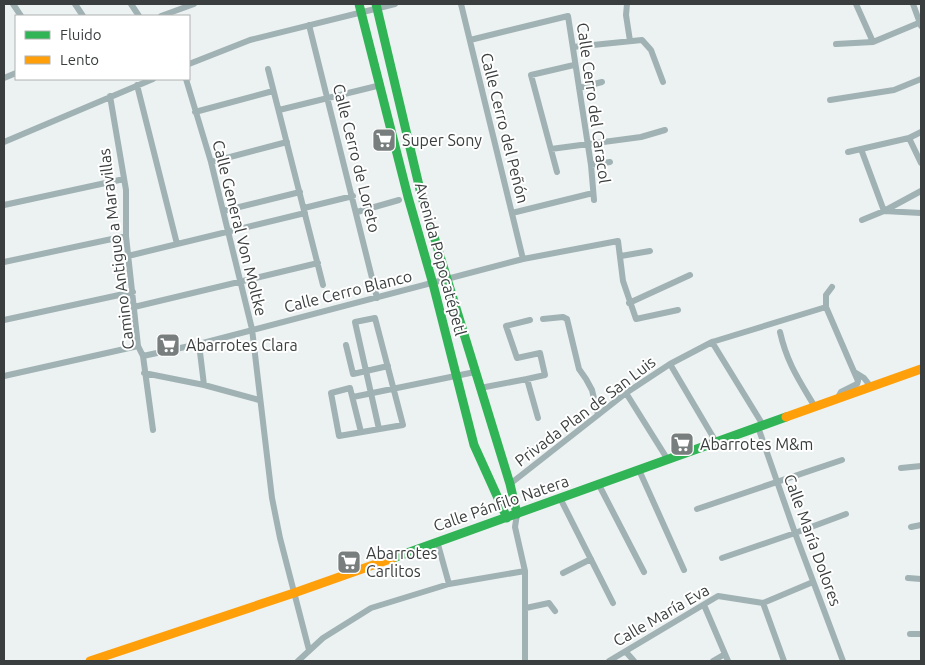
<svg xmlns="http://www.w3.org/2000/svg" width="925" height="665" viewBox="0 0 925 665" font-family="Ubuntu,sans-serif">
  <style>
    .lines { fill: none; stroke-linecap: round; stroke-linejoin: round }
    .street { stroke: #a0b2b4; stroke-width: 6 }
    .fast { stroke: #30b455; stroke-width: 9 }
    .slow { stroke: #ff9f0a; stroke-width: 9 }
    .labels { text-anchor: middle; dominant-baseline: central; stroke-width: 4; stroke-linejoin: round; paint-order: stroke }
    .street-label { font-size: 16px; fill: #3a3e3e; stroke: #fff }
    .poi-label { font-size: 16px; fill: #3a3e3e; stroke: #fff; text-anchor: start }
  </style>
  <rect width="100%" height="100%" fill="#ecf1f1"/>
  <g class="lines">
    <path class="street" d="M13,4L21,16
      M75,4L83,16
      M131,4L139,16
      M461,4L523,259
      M627,4L626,15L630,41
      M856,4L873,42
      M913,4L921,26
      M161,16L194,4
      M309,25L377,298
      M470,40L568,16L591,165L594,200
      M836,44L873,42L921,22
      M573,47L642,40L651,50L663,82
      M189,64L250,40L395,4
      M268,69L323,285
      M4,78L16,73
      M186,79L211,162L252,329L272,498L280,538L309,650
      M137,85L177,244
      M579,88L602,82
      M110,96L126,190V236L138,346L143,356L153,430
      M830,100L894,90L921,79
      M279,110L381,85
      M195,112L273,91
      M909,138L921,163
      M4,142L153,79
      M551,149L641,137L665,130
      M861,149L884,211L921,213
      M848,152L909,138L921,132
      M211,162L287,142
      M591,165L610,162
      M557,172L531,75L574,65
      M4,205L124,179
      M304,208L353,196
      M223,211L300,192
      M357,212L399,200
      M512,213L593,193
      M862,220L884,211L921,191
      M128,256L305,213
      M621,256L650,251
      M4,262L126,236
      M832,287L826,295V307L858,381L857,384L841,392L837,399
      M629,303L690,275
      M134,307L318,263
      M543,319L563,317L567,319L579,369L586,379L592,390L598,415
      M4,320L133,292
      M530,320L506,326L517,358L540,353L545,375L527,379L538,418
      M780,332C787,363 799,380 815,407
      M712,342L763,425
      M199,344L204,385
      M346,345L353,374L388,366
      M143,356L199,344L523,259L618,241L623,281L636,319L678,310
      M670,364L716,442
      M144,373L204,385L259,400
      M856,373L864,378L871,387
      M4,376L138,346
      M480,388L527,379
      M626,393L668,460
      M353,397L475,372
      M758,427L795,533L843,661
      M361,432L350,388L331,393L339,436L403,425L375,318L355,322L379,429
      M901,468L921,466
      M639,470L684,570
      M510,484L626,393L670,364L712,342L826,307
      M599,485L644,572
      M560,498L613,603
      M697,509L842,460
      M517,514L515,527L525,571V661
      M911,527L921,525
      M437,541L449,584
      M722,558L795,533L846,514
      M563,573L591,559
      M908,578L921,579
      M763,603L784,661
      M704,605L728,661
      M526,608L549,603L555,611
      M910,634H921
      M626,652L634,661
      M298,661L323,638L371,608L449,584L525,571
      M609,661L718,596L763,603L813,582
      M713,661L725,654"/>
    <path class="fast" d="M359,4L408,197L433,284L474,445L507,518
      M376,4L421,194L510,484L517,514
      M393,558L786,417"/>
    <path class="slow" d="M786,417L921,369
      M90,661L294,593L393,558"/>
  </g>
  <defs>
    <g id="supermarket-square" transform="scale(1.25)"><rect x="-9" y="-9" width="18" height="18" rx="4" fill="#787d7d" stroke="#fff"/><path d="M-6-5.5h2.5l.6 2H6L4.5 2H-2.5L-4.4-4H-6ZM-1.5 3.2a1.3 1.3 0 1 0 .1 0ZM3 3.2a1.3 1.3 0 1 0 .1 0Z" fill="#fff"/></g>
  </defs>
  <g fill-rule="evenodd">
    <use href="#supermarket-square" x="384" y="140"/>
    <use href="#supermarket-square" x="168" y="345"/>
    <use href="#supermarket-square" x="682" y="444"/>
    <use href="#supermarket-square" x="349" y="562"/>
  </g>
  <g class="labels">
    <g class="street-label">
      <text transform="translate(594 103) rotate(82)">Calle Cerro del Caracol</text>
      <text transform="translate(505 128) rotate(76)">Calle Cerro del Peñón</text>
      <text transform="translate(357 158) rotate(76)">Calle Cerro de Loreto</text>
      <text transform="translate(240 228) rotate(76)">Calle General Von Moltke</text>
      <text transform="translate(116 249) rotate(-97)">Camino Antiguo a Maravillas</text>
      <text transform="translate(441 259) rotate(75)">Avenida Popocatépetl</text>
      <text transform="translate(348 291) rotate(-14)">Calle Cerro Blanco</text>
      <text transform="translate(585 411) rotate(-37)">Privada Plan de San Luis</text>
      <text transform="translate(501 503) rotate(-19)">Calle Pánfilo Natera</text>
      <text transform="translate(813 540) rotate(70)">Calle María Dolores</text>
      <text transform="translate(661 615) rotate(-30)">Calle María Eva</text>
    </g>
    <g class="poi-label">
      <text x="402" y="140">Super Sony</text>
      <text x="186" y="345">Abarrotes Clara</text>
      <text x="700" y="444">Abarrotes M&amp;m</text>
      <text x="366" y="553">Abarrotes<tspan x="366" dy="18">Carlitos</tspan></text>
    </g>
  </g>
  <rect width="925" height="665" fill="none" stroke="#3a3e3e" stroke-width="10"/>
  <rect x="15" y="15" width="175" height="65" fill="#ffffff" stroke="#b0b2b2"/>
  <rect x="25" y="31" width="25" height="8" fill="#30b455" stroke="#b0b2b2"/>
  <text x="60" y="40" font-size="15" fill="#3a3e3e">Fluido</text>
  <rect x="25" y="56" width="25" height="8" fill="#ff9f0a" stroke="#b0b2b2"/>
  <text x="60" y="65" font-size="15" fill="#3a3e3e">Lento</text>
</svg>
